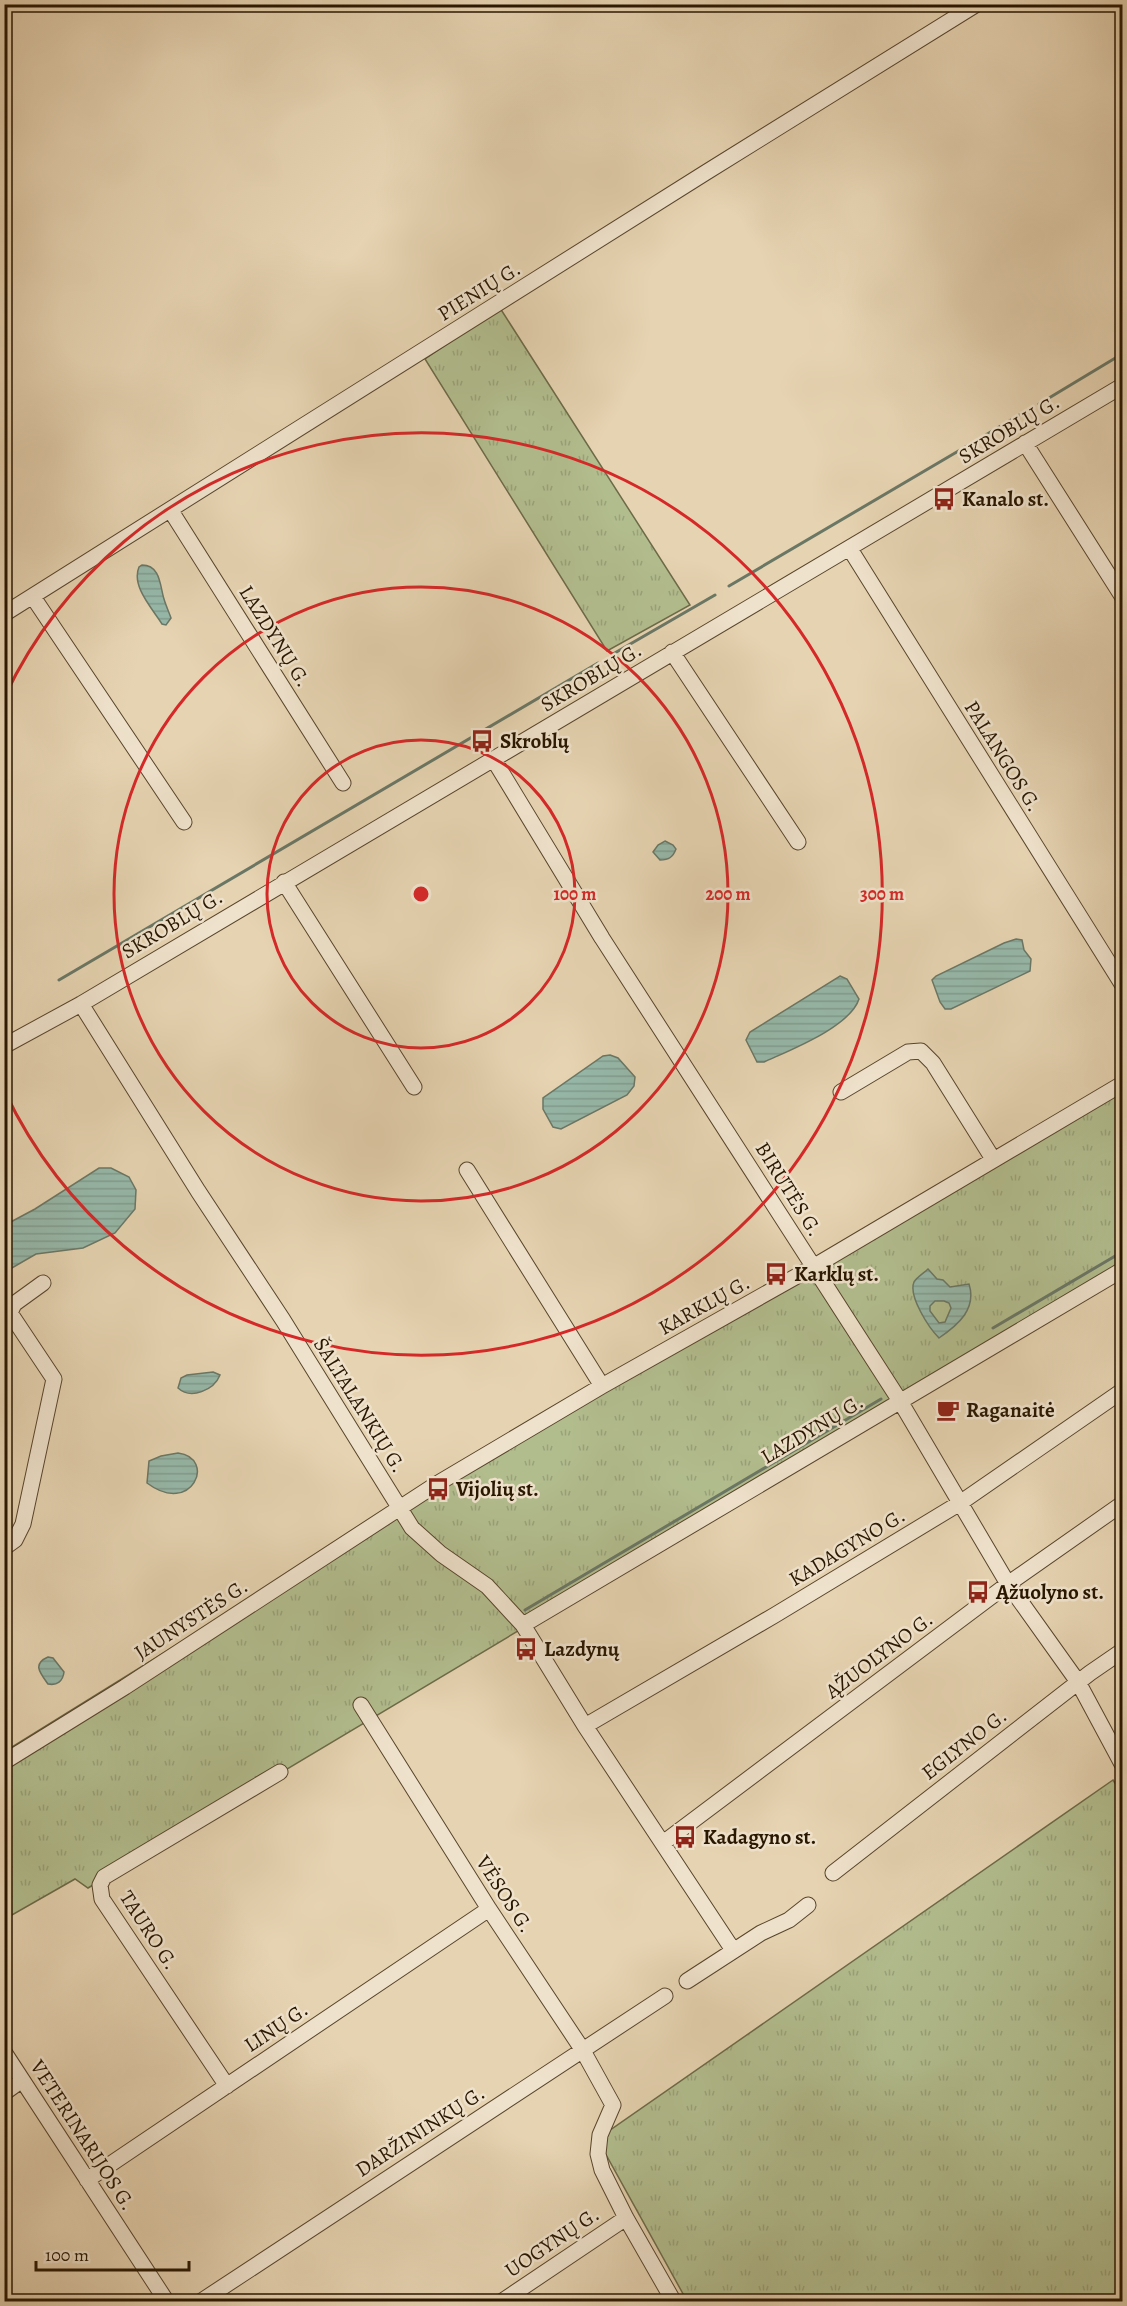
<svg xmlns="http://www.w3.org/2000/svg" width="1127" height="2306" viewBox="0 0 1127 2306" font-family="Alegreya,serif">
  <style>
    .grass { fill: url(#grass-tufts); stroke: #6d6a47; stroke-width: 1.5 }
    .water { fill: url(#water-rules); stroke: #6a7765; stroke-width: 1.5; fill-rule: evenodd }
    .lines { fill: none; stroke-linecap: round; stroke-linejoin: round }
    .stream { stroke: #6a7765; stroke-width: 3 }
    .minor-casing { stroke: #58452c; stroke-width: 17 }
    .minor { stroke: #efe2cc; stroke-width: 15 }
    .ring { fill: none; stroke: #d62828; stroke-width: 3 }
    .labels { text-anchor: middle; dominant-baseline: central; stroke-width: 5; stroke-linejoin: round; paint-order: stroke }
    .street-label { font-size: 21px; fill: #281600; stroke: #efe2cc }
    .poi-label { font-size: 21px; font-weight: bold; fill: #281600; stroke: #efe2cc; text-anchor: start }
    .centre { fill: #d62828; stroke: #efe2cc; stroke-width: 3 }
    .ring-label { font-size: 18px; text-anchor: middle; font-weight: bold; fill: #d62828; stroke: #efe2cc; stroke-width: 5; stroke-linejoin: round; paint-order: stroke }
  </style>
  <defs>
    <pattern id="grass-tufts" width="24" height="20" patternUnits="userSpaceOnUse" patternTransform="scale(1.5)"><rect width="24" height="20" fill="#b2bd8e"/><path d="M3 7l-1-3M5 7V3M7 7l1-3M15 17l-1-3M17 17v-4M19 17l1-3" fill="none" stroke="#99a279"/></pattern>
    <pattern id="water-rules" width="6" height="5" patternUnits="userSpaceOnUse" patternTransform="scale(1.5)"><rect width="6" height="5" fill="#96b8a9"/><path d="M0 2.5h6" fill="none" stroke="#819d90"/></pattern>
  </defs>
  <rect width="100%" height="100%" fill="#e6d3b1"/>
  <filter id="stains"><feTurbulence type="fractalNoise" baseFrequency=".00333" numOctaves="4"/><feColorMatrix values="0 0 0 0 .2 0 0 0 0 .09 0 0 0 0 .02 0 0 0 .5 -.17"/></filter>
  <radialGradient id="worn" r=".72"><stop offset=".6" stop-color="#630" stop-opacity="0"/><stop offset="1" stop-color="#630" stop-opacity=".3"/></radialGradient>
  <path class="grass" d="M500,308L690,605L607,651L425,359Z
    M1122,1084V1270L88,1888L75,1879L5,1919L4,1752L368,1526Z
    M1113,1780L1122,1794V2301H687L604,2151L606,2133Z"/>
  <path class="water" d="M142,565C161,565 160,587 164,599C166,606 169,612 171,618L166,625L162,624C152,608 131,586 139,567Z
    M665,841L673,845L676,849C673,857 669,860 660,860L653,852L658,845Z
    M1016,939L1022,940L1024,950L1031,959L1030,971L951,1009H945L940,1002L932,980L936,976L1004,943Z
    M840,976L847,979L859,999C850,1027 790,1050 764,1062H757L746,1040L750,1032Z
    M610,1055L618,1058L635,1077L634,1086L627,1095L561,1129L553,1127L543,1109V1098L603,1056Z
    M99,1168H111L129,1177L136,1190L135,1209L115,1233L83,1248L36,1254L5,1272V1225L35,1209Z
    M928,1269L937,1279L943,1280L950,1287L969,1284C977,1309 958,1325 939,1338C929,1328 908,1296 914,1282C917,1277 924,1273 928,1269ZM944,1301L949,1303L951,1308L945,1322L939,1323L930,1311V1306L935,1301Z
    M213,1372L220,1375C214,1390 191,1400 178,1388L181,1378L187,1375Z
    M178,1453C217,1458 192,1517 147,1483L149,1461L161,1456Z
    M48,1657L53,1658L64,1672C63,1681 57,1686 48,1684C40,1673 32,1664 48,1657Z"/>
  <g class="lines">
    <path class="stream" d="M1039,404L1122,354
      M984,436L1026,411
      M729,586L972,443
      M613,654L715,595
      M59,980L598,663
      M993,1328L1122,1252
      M525,1610L881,1399"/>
    <g class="minor-casing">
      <path id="minor" d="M1025,443L1122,596
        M171,511L343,783
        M850,549L1122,984
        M33,597L184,822
        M4,614L705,173L977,4
        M672,652L798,842
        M494,760L602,938L900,1401L1008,1584L1078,1682L1122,1764
        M284,882L414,1087
        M81,1004L198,1191L283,1320L412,1528L441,1554L487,1586L523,1625L585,1726L733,1950
        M4,1046L81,1004L1122,386
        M841,1092L908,1052L921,1051L933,1063L993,1159
        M467,1170L602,1386
        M4,1548L15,1540L23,1524L54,1379L10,1313L14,1304L43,1283
        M523,1625L1122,1270
        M361,1705L489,1909L582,2049L613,2105L600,2135L598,2154L602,2170L626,2218L674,2302
        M585,1726L775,1615L960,1503L1122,1391
        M4,1762L125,1687L435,1485L602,1386L813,1267L1122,1084
        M663,1843L1008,1584L1122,1504
        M833,1873L1090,1673L1122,1651
        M687,1981L761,1933L789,1920L808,1905
        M4,2052L167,2302
        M227,2086L102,1899L100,1885L104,1877L280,1772
        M4,2093L22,2080
        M87,2180L489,1909
        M200,2302L665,1996
        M501,2302L626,2218"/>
    </g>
    <use href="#minor" class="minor"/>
  </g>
  <g class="ring">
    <circle cx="421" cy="894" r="154"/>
    <circle cx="421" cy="894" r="307"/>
    <path d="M5 696A461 461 0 1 1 5 1092"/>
  </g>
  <defs>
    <g id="bus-bare" transform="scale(1.8)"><path d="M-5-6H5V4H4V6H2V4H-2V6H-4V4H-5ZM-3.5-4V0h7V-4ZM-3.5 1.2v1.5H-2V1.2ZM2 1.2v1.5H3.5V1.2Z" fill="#8f2418" stroke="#efe2cc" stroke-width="2.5" paint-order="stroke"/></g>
    <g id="cafe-bare" transform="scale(1.8)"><path d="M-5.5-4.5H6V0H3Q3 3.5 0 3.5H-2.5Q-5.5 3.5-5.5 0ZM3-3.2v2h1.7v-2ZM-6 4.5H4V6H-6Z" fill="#8f2418" stroke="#efe2cc" stroke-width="2.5" paint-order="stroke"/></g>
  </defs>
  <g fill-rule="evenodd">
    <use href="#bus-bare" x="944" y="499"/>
    <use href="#bus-bare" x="482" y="741"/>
    <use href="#bus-bare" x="776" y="1274"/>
    <use href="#cafe-bare" x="948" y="1410"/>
    <use href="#bus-bare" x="438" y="1489"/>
    <use href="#bus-bare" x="978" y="1592"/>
    <use href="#bus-bare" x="526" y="1649"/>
    <use href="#bus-bare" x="685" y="1837"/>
  </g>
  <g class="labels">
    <g class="street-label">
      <text transform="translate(479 291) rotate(-32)">PIENIŲ G.</text>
      <text transform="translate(1009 429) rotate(-31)">SKROBLŲ G.</text>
      <text transform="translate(275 636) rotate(58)">LAZDYNŲ G.</text>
      <text transform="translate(591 677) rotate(-31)">SKROBLŲ G.</text>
      <text transform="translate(1003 756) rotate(58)">PALANGOS G.</text>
      <text transform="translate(172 924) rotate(-31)">SKROBLŲ G.</text>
      <text transform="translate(789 1189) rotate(58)">BIRUTĖS G.</text>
      <text transform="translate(704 1305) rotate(-29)">KARKLŲ G.</text>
      <text transform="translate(360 1405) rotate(58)">ŠALTALANKIŲ G.</text>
      <text transform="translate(812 1429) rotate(-31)">LAZDYNŲ G.</text>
      <text transform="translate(847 1547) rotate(-31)">KADAGYNO G.</text>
      <text transform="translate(191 1619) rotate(-33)">JAUNYSTĖS G.</text>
      <text transform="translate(879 1655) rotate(-37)">ĄŽUOLYNO G.</text>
      <text transform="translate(964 1744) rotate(-38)">EGLYNO G.</text>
      <text transform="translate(505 1894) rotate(57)">VĖSOS G.</text>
      <text transform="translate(149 1930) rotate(57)">TAURO G.</text>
      <text transform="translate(276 2027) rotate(-34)">LINŲ G.</text>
      <text transform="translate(420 2131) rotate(-33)">DARŽININKŲ G.</text>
      <text transform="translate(83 2135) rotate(57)">VETERINARIJOS G.</text>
      <text transform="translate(552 2242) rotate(-34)">UOGYNŲ G.</text>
    </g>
    <g class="poi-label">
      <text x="962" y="499">Kanalo st.</text>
      <text x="500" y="741">Skroblų</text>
      <text x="794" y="1274">Karklų st.</text>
      <text x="966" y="1410">Raganaitė</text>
      <text x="456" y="1489">Vijolių st.</text>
      <text x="996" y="1592">Ąžuolyno st.</text>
      <text x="544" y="1649">Lazdynų</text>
      <text x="703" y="1837">Kadagyno st.</text>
    </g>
  </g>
  <circle cx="421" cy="894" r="9" class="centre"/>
  <g class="ring-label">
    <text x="575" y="900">100 m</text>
    <text x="728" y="900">200 m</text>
    <text x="882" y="900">300 m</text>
  </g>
  <rect width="1127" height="2306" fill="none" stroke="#e6d3b1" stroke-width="24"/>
  <rect x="6" y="6" width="1115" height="2294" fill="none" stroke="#281600" stroke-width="3"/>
  <rect x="12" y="12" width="1103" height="2282" fill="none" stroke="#281600" stroke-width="1.5"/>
  <path d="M36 2261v9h153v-9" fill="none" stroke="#281600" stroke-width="3"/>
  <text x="45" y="2261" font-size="18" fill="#281600" stroke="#efe2cc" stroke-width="4.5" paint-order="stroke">100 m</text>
  <rect width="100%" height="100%" filter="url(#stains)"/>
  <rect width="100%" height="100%" fill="url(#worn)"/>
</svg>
